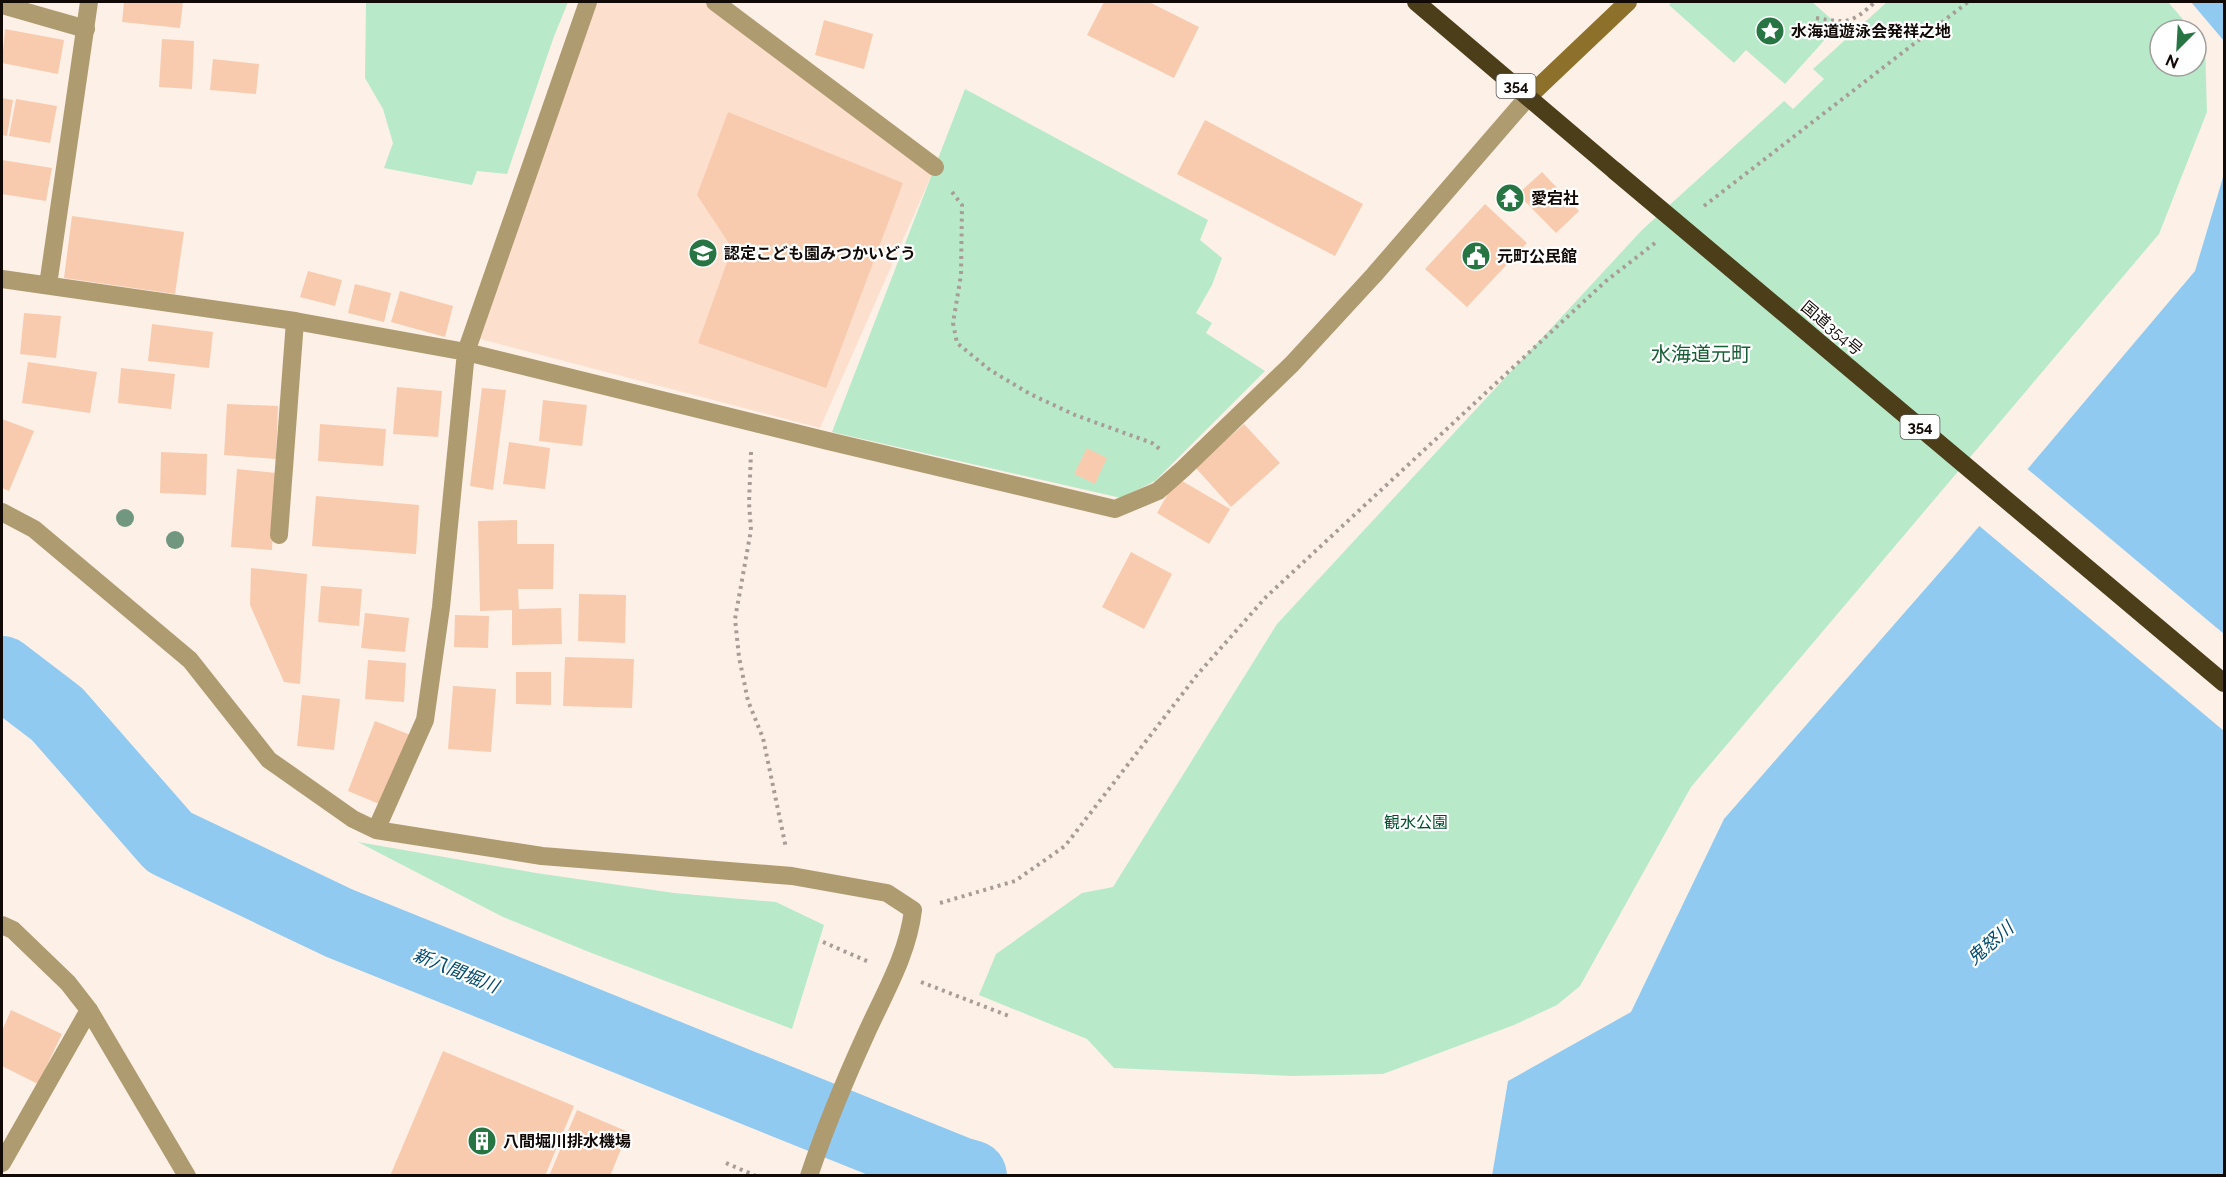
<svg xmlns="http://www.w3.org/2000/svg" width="2226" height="1177" viewBox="0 0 2226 1177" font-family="Raleway,'Noto Sans JP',sans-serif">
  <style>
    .built { fill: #fddfcd }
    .green { fill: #b8eaca }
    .water { fill: #91caf1 }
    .pier { fill: #fdf0e7 }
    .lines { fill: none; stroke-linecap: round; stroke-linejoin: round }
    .river { stroke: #91caf1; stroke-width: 72 }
    .building { fill: #f8cbaf }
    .path { stroke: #a89d96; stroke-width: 4; stroke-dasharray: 3 4.5; stroke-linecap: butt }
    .lane { stroke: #af9b70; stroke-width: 18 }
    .street { stroke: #af9b70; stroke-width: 18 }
    .secondary { stroke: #8d7029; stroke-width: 18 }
    .highway { stroke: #4d3e1a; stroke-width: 18 }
    .highway-bridge { stroke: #4d3e1a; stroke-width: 18 }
    .tree { fill: #729780 }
    .labels { text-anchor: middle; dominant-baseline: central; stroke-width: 4.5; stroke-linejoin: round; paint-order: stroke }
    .shield { fill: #fff; stroke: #585451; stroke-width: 1.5 }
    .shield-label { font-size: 15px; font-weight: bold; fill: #110a06 }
    .poi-label { font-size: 16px; font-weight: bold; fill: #110a06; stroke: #fff; text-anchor: start }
    .street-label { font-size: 16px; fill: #110a06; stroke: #fff }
    .park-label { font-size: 16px; fill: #014e2c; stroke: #fff }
    .water-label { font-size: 18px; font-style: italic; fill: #004a6e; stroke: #fff }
    .quarter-label { font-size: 20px; fill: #165f34; stroke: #fff }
  </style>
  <rect width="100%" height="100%" fill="#fdf0e7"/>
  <path class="built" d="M596,2H711L935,167L820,428L480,339Z"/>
  <path class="green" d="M366,2H568L553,39L507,174L477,171L472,185L384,168L393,143L383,109L365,78Z
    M1672,2H1812L1838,25L1785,84L1746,50L1734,63L1669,5Z
    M1887,2H2168L2192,30H2160V66H2196V35L2205,45L2207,112L2159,234L1691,787L1580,986L1557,1005L1514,1025L1383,1074L1292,1076L1114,1068L1087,1039L979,995L996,954L1082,893L1113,887L1277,624L1642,230L1784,101L1793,109L1824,79L1813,69Z
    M965,89L1208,220L1200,240L1222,258L1212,285L1196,313L1212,323L1206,333L1265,371L1155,481L1121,498L832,432Z
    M358,842L536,873L674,893L776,902L824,925L792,1029L589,952L503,917Z"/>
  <path class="water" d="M2191,2H2224V41Z
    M2224,174V1175L1492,1176L1508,1081L1631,1012L1724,819L1954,556L2195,271Z"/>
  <path class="pier" d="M2025,467L2224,634V731L1977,524Z"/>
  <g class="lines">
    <path class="river" d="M2,672L57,714L169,842L339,923L957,1172L971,1176"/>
  </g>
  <path class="building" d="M124,2H183L180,28L122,22Z
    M1104,2H1149L1199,27L1174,78L1087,35Z
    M824,20L873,34L864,69L815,55Z
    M5,29L64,40L58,74L2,63Z
    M162,39L194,41L192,89L159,87Z
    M213,59L259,64L256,94L210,90Z
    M2,98L13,100L7,136L2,135Z
    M16,99L57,106L50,143L9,136Z
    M728,112L903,183L826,388L698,343L732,248L697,195Z
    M1205,120L1363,204L1335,256L1177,174Z
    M2,160L52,168L46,201L2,194Z
    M1542,172L1579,211L1556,233L1518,194Z
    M1485,204L1527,243L1467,307L1425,269Z
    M72,216L184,232L175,294L64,278Z
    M308,271L342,280L335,306L300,297Z
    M355,284L391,293L384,322L348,313Z
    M400,291L453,306L445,337L391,322Z
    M24,313L61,316L56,358L20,354Z
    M152,324L213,332L209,368L148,361Z
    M28,362L97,372L90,413L22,403Z
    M121,368L175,374L171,409L118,403Z
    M397,387L442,391L438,437L393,434Z
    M482,388L506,390L493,490L470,486Z
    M543,400L587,405L582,446L539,441Z
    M227,404L278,406L276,459L224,455Z
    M2,419L34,431L9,491L2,488Z
    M320,424L386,429L383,466L318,461Z
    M1244,424L1280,463L1231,507L1195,467Z
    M509,442L550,448L545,489L503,484Z
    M1087,448L1107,458L1095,484L1074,474Z
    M161,452L207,454L206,495L160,493Z
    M237,469L277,473L272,550L231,547Z
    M1177,478L1230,509L1209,544L1157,513Z
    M316,496L419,505L416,554L312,546Z
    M517,520V544H554L553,589H518L519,609L561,608L562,644L512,645V610L480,611L478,521Z
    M1131,552L1172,574L1144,629L1102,607Z
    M251,568L307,574L300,684L284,682L250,605Z
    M321,586L362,589L359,626L318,622Z
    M579,594L626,595L625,643L578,641Z
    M365,613L409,618L405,652L361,648Z
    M455,615L489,616L488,648L454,647Z
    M565,657L634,659L632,708L563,706Z
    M368,660L406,663L404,702L365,699Z
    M516,672H551V705L516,704Z
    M453,686L496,689L491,752L448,749Z
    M302,695L340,699L334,750L297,746Z
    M375,721L413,736L384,806L348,791Z
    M11,1010L62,1034L38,1084L2,1066V1031Z
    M443,1051L574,1106L545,1176H390Z
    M577,1110L628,1132L610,1176H549Z"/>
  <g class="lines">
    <path class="path" d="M1816,18C1848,23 1851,24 1875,2
      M952,192L962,205L961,275L953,323L957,343L990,370L1030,394L1075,415L1152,443L1161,450
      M1704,206L1968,2
      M751,452L749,503L751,530L735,619L739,657L748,701L763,738L786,848
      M940,903L1015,881L1065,846L1197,675L1266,597L1606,281L1655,243
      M823,942L869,962
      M921,982L1009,1016
      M726,1163L756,1176"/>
    <path class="lane" d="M715,2L935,167
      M2,5L86,29
      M279,535L295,321"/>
    <path class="street" d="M2,279L295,321L466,352L828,441L1115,509L1158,491L1183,469L1292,364L1374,275L1528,97
      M48,285L89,2
      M2,512L34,529L190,660L269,760L353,819L376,830L542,856L792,876L887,893L913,910C908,954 884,994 866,1034C845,1080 825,1128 809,1176
      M376,830L425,720L441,607L466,352L588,2
      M2,925L13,930L68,983L89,1010L187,1176
      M2,1163L89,1010"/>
    <path class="secondary" d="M1528,97L1628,2"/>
    <path class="highway" d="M1416,2L1615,171"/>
    <path class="highway-bridge" d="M1615,171L2224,683"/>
  </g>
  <g class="tree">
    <circle cx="125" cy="518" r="9"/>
    <circle cx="175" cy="540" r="9"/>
  </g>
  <defs>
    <g id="sight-disc" transform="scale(1.5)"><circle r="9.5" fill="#287544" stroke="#fff"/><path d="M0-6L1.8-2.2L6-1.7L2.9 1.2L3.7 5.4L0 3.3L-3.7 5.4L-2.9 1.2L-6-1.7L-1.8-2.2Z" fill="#fff"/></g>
    <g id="temple-disc" transform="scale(1.5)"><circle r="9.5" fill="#287544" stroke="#fff"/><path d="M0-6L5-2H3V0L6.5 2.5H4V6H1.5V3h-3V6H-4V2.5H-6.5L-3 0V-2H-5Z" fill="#fff"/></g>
    <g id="school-disc" transform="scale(1.5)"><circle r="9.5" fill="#287544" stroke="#fff"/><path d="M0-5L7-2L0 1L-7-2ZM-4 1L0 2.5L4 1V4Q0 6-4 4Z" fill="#fff"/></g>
    <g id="civic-disc" transform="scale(1.5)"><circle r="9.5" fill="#287544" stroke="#fff"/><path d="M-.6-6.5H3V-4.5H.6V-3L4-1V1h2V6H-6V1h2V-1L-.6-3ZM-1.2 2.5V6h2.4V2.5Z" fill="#fff"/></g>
    <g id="building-disc" transform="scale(1.5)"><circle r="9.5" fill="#287544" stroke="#fff"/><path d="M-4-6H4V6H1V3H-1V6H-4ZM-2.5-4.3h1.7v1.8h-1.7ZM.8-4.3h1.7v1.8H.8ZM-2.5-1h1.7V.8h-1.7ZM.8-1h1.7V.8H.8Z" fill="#fff"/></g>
  </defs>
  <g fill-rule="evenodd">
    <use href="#sight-disc" x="1770" y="31"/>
    <use href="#temple-disc" x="1510" y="198"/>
    <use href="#school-disc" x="703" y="253"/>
    <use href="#civic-disc" x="1476" y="256"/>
    <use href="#building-disc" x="482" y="1141"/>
  </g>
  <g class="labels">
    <g class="shield">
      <rect x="1496.5" y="74" width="39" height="24" rx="4.5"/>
      <rect x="1900.5" y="415" width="39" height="24" rx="4.5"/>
    </g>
    <g class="shield-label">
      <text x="1516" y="86">354</text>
      <text x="1920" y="427">354</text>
    </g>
    <g class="poi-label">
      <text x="1791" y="31">水海道遊泳会発祥之地</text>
      <text x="1531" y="198">愛宕社</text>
      <text x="724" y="253">認定こども園みつかいどう</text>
      <text x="1497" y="256">元町公民館</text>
      <text x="503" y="1141">八間堀川排水機場</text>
    </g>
    <g class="street-label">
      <text transform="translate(1832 328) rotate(40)">国道354号</text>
    </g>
    <g class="park-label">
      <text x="1416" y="822">観水公園</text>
    </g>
    <g class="water-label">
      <text transform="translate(1990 943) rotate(-41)">鬼怒川</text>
      <text transform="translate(456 970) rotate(22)">新八間堀川</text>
    </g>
    <g class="quarter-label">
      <text x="1701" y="354">水海道元町</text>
    </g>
  </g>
  <rect width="2226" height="1177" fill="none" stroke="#110a06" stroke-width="6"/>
  <g transform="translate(2178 48) rotate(204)"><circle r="28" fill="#ffffff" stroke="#a09d9b" stroke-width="1.5"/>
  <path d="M0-4.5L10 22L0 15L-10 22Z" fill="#287544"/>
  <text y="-9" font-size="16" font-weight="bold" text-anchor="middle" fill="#110a06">N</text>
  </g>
</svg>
